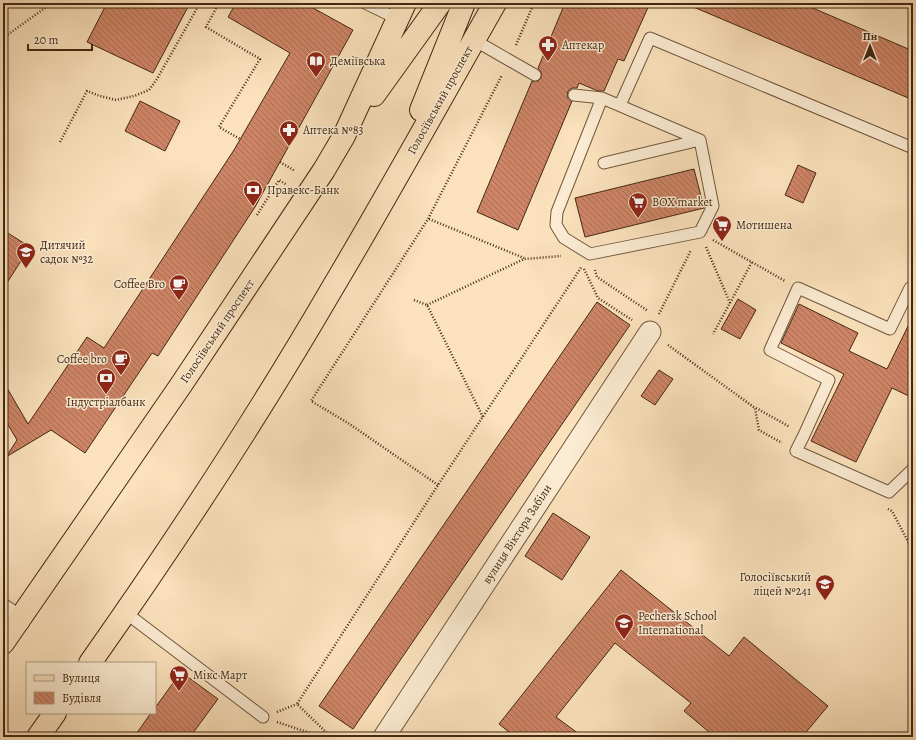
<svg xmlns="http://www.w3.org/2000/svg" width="916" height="740" viewBox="0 0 916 740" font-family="Alegreya,serif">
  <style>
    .building { fill: url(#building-back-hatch); stroke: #432814 }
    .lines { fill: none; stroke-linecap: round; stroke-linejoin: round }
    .service-casing { stroke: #71563e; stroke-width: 13 }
    .minor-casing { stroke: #71563e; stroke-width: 23 }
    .primary-casing { stroke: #432814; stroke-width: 24 }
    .trunk-casing { stroke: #432814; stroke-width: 24 }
    .path { stroke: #432814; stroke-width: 2.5; stroke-dasharray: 1 2; stroke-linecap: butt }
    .service { stroke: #fcecd3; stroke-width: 11 }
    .minor { stroke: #fcecd3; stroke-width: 21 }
    .primary { stroke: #fbe2bc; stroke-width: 22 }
    .trunk { stroke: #fbe2bc; stroke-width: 22 }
    .labels { text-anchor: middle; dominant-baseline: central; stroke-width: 3; stroke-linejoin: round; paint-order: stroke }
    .poi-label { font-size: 12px; fill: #432814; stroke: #fcecd3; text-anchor: start }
    .street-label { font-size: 12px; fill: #432814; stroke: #fcecd3 }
  </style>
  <defs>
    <pattern id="building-back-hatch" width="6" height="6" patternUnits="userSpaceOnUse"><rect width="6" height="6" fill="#ce8567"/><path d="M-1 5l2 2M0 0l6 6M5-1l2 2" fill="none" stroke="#a96d54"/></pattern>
  </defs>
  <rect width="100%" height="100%" fill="#fbe2bc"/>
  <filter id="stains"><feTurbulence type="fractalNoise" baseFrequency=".005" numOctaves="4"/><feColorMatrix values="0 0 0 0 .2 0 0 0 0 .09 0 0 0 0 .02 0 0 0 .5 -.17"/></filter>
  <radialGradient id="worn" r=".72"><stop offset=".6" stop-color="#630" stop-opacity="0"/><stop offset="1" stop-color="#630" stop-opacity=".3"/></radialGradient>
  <path class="building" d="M107,3H190L153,73L87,42Z
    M236,3H304L353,30L255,207L158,356L152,353L85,453L51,430L6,457L17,440L3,416V381L28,424L87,337L104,348L234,150L290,53L228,17Z
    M565,3H650L624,61L618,59L604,91H598L579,83L577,88H572L568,91L567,97L572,101L518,230L477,212L532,81H538L541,78V72L538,68Z
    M684,3H801L913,51V100Z
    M140,101L180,121L165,151L125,131Z
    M798,165L816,173L803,203L785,195Z
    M694,169L704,208L585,237L575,198Z
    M3,230L30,247L3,289Z
    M738,299L756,310L740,339L721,329Z
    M597,302L630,325L353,729L319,706Z
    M799,304L858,333L849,351L887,369L913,316V398L892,388L856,462L811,441L844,374L781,343Z
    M659,370L673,379L655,405L641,396Z
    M553,513L590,537L562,580L525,556Z
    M621,570L729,656L744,637L828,706L802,737H715L684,711L691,703L615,643L556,717L583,737H515L499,724Z
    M181,672L218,699L190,737H134L151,713H155V708Z"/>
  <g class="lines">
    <g class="service-casing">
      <path id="service" d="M365,3L398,19
        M474,40L535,75
        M574,95L602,98L700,140L713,206L700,232L590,254L564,238L556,225L557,212L602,98
        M620,105L650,38L913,148
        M604,163L700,140
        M913,289L910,288L890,329L798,288L770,350L829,380L804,435L796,451L889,492L913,469
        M126,613L263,717"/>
    </g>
    <g class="minor-casing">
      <path id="minor" d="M3,610L19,621
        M384,737L650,332"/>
    </g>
    <g class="primary-casing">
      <path id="primary" d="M374,95L440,3
        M3,643L181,385L324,170L344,136L405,3"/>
    </g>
    <g class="trunk-casing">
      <path id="trunk" d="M421,110L464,3
        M90,663C176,541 258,416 333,287C389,193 441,98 495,3
        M38,737L55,713"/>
    </g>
    <path class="path" d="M219,3L206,27L260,59L219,127L240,139
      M3,38L52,3
      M516,45L534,3
      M60,142L87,91L100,96L116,100L134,96L149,90L157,79L200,3
      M280,162L295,171
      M257,215L279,180L287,185
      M429,219L524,258
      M713,240L785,281
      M706,247L730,303L713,334
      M584,269L598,298L632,320
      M595,270L597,277L648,311
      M414,300L427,305L483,417
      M730,303L752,262
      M427,305L524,259L561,256
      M659,314L691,250
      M668,345L755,408L759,430L782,443
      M756,408L790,427
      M438,485L348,423L311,401L428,219L502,75
      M888,509L892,511L913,551
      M277,712L297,704
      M277,722L322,737
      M331,737L297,704L438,485L582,266"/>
    <use href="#service" class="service"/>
    <use href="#minor" class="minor"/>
    <use href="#primary" class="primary"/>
    <use href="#trunk" class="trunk"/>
  </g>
  <defs>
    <g id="pharmacy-pin" transform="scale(1)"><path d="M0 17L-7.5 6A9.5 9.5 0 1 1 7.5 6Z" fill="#8f2418" stroke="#fcecd3"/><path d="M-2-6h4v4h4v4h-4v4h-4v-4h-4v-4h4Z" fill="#fff"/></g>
    <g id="library-pin" transform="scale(1)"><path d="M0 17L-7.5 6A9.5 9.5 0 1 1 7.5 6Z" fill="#8f2418" stroke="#fcecd3"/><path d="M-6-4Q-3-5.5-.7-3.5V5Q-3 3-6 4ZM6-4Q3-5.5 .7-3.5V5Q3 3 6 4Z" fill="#fff"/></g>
    <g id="bank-pin" transform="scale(1)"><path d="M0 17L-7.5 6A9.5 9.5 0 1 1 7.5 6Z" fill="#8f2418" stroke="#fcecd3"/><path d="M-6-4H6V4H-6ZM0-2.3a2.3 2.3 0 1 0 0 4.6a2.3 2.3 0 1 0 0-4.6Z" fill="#fff"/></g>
    <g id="supermarket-pin" transform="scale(1)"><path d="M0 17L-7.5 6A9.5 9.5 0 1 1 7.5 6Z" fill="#8f2418" stroke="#fcecd3"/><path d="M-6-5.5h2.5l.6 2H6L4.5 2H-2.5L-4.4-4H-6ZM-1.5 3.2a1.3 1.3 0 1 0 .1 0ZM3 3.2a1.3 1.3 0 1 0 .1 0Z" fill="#fff"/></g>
    <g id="school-pin" transform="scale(1)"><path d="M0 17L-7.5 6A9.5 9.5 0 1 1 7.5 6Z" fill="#8f2418" stroke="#fcecd3"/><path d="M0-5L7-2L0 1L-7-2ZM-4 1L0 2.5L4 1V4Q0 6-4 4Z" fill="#fff"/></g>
    <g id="cafe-pin" transform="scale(1)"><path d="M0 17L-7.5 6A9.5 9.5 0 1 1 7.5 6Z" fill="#8f2418" stroke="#fcecd3"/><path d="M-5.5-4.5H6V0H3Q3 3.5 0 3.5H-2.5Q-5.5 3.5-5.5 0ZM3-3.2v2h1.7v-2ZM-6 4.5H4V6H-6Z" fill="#fff"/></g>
  </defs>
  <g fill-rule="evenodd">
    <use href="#pharmacy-pin" x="548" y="45"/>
    <use href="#library-pin" x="316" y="61"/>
    <use href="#pharmacy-pin" x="289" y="130"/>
    <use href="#bank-pin" x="253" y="190"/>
    <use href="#supermarket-pin" x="638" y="202"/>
    <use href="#supermarket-pin" x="722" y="225"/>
    <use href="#school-pin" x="26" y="252"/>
    <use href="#cafe-pin" x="179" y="284"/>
    <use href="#cafe-pin" x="121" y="359"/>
    <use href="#bank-pin" x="106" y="378"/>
    <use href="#school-pin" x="825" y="584"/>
    <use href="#school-pin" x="624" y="623"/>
    <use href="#supermarket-pin" x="179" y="675"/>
  </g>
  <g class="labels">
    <g class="poi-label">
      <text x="562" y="45">Аптекар</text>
      <text x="330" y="61">Деміївська</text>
      <text x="303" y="130">Аптека №83</text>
      <text x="267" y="190">Правекс-Банк</text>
      <text x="652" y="202">BOX market</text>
      <text x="736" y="225">Мотишена</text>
      <text x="40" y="245">Дитячий<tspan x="40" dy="14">садок №32</tspan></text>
      <text x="165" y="284" text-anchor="end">Coffee Bro</text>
      <text x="107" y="359" text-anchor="end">Coffee bro</text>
      <text x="106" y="402" text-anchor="middle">Індустріалбанк</text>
      <text x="811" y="577" text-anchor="end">Голосіївський<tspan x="811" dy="14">ліцей №241</tspan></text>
      <text x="638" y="616">Pechersk School<tspan x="638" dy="14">International</tspan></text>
      <text x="193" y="675">Мікс Март</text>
    </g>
    <g class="street-label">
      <text transform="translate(440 100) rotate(-61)">Голосіївський проспект</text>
      <text transform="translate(217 331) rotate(-56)">Голосіївський проспект</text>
      <text transform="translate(517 534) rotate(-57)">вулиця Віктора Забіли</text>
    </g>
  </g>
  <rect width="916" height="740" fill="none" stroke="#fbe2bc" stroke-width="16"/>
  <rect x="4" y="4" width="908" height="732" fill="none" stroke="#432814" stroke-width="2"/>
  <rect x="8" y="8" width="900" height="724" fill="none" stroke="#432814"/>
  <rect x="26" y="662" width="130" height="52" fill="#fcecd3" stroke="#b29e87"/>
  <rect x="34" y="675" width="20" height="6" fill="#fbe2bc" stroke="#b29e87"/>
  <text x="62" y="682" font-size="12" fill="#432814">Вулиця</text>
  <rect x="34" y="692" width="20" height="12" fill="url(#building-back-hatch)" stroke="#b29e87"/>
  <text x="62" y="702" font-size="12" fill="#432814">Будівля</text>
  <g transform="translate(870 46)" stroke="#fcecd3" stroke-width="3" paint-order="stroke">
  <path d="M0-3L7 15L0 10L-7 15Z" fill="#432814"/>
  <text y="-6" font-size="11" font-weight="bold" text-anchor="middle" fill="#432814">Пн</text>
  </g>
  <path d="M28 44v6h64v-6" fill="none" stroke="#432814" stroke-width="2"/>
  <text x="34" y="44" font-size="12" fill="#432814" stroke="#fcecd3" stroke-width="3" paint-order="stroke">20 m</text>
  <rect width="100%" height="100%" filter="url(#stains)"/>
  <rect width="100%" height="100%" fill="url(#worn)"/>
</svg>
